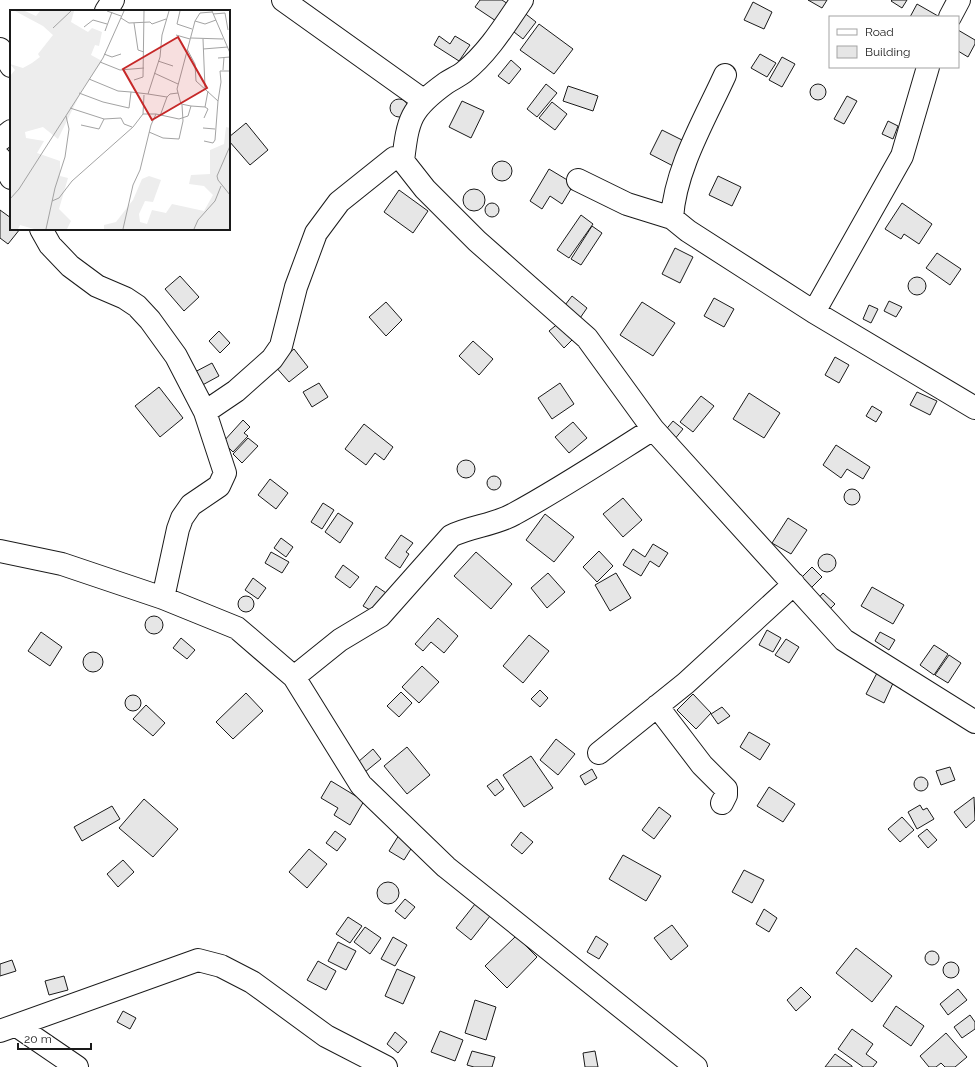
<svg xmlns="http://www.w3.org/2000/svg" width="975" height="1067" viewBox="0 0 975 1067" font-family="Raleway,sans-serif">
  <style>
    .building { fill: #e6e6e6; stroke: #1a1a1a }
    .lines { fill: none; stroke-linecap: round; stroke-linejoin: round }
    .minor-casing { stroke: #1a1a1a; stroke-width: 24 }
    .minor { stroke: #fff; stroke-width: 22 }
    .inset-road { fill: none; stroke: #a3a3a3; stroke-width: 1 }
    .view { fill: #c62828; fill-opacity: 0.15; stroke: #c62828; stroke-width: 2 }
    .inset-edge { fill: none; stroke: #1a1a1a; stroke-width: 2 }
  </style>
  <rect width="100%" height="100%" fill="#fff"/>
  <path class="building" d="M480,0H502L514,8L502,25L475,7Z
    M808,0H827L822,8Z
    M892,0H907L902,8L891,1Z
    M753,2L772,12L764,29L744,20Z
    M917,4L938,16V17H910Z
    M518,8L536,22L523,39L505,25Z
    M539,24L573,49L554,74L520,50Z
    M958,30L975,40V44L968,57L958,51Z
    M439,36L450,44L455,36L470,45L459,61L434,45Z
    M760,54L776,63L767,77L751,68Z
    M782,57L795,64L782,87L769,80Z
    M511,60L521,69L509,84L498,76Z
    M546,84L557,93L537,117L527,109Z
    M810 92a8 8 0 1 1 16 0a8 8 0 1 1-16 0Z
    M568,86L598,96L593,111L563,101Z
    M847,96L857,101L844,124L834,119Z
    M390 108a9 9 0 1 1 18 0a9 9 0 1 1-18 0Z
    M462,101L484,111L471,138L449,127Z
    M552,102L567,114L555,130L539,118Z
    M888,121L898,126L893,139L882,134Z
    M246,123L268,150L250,165L229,141V137Z
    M662,130L688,143L675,167L650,154Z
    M492 171a10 10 0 1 1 20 0a10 10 0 1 1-20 0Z
    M549,169L574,184L562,204L550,196L542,209L530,201Z
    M718,176L741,187L732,206L709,195Z
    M463 200a11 11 0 1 1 22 0a11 11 0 1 1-22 0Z
    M399,190L428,211L413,233L384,212Z
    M485 210a7 7 0 1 1 14 0a7 7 0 1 1-14 0Z
    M902,203L932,224L919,244L904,234L901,239L885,229Z
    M0,210L11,218V229H20L8,244L0,238Z
    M581,215L593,224L569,258L557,250Z
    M592,226L602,233L581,265L571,259Z
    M675,248L693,257L680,283L662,274Z
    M937,253L961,269L950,285L926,268Z
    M180,276L199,297L184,311L165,289Z
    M908 286a9 9 0 1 1 18 0a9 9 0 1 1-18 0Z
    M572,296L587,308L578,321L562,309Z
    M714,298L734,309L724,327L704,316Z
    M889,301L902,307L896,317L884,311Z
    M386,302L402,320L386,336L369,317Z
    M642,302L675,323L653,356L620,335Z
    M869,305L878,309L871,323L863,319Z
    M560,322L574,338L564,348L549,331Z
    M219,331L230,343L220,353L209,341Z
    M473,341L493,359L479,375L459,356Z
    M294,349L308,367L289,382L274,365Z
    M835,357L849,365L839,383L825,375Z
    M212,363L219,376L197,388L191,374Z
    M319,383L328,397L312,407L303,392Z
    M560,383L574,404L552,419L538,398Z
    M159,387L183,418L160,437L135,406Z
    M917,392L937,401L930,415L910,405Z
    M749,393L780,413L764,438L733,419Z
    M701,396L714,406L693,432L680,422Z
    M872,406L882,412L876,422L866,416Z
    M243,420L250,427L244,433L248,436L233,452L223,442Z
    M673,421L683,429L674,440L664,432Z
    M573,422L587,438L569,453L555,437Z
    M364,424L393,447L384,460L375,453L366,465L345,449Z
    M248,438L258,446L242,463L233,454Z
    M836,445L870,467L863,479L847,469L841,478L823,465Z
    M457 469a9 9 0 1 1 18 0a9 9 0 1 1-18 0Z
    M487 483a7 7 0 1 1 14 0a7 7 0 1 1-14 0Z
    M270,479L288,493L276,509L258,495Z
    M844 497a8 8 0 1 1 16 0a8 8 0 1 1-16 0Z
    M623,498L642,520L623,537L603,514Z
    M323,503L334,510L322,529L311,522Z
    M338,513L353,523L340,543L325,532Z
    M545,514L574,537L554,562L526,540Z
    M788,518L807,530L791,554L772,543Z
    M401,535L413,543L406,552L409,554L400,568L385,558Z
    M281,538L293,547L286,557L274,548Z
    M653,544L668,553L659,567L650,561L641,576L623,565L633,549L645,557Z
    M599,551L613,566L597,582L583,567Z
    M271,552L289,562L282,573L265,563Z
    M476,552L512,584L491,609L454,576Z
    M818 563a9 9 0 1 1 18 0a9 9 0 1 1-18 0Z
    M343,565L359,577L350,588L335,577Z
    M812,567L822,577L808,591L798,581Z
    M548,573L565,592L547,608L531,588Z
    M616,573L631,598L610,611L595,585Z
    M253,578L266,588L258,599L245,590Z
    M376,586L389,595L377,614L363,606Z
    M872,587L904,605L893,624L861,606Z
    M823,593L835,604L827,612L816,601Z
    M238 604a8 8 0 1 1 16 0a8 8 0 1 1-16 0Z
    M145 625a9 9 0 1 1 18 0a9 9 0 1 1-18 0Z
    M438,618L458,636L444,653L431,642L423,651L415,644Z
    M767,630L781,638L773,652L759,645Z
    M41,632L62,647L50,666L28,651Z
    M880,632L895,640L889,650L875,641Z
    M529,635L549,651L523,683L503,666Z
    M181,638L195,650L187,659L173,648Z
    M786,639L799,647L789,663L775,655Z
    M934,645L948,654L934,675L920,665Z
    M83 662a10 10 0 1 1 20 0a10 10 0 1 1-20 0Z
    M949,655L961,663L948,683L935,675Z
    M422,666L439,682L419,703L402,687Z
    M877,673L894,681L884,703L866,694Z
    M540,690L548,698L540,707L531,699Z
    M401,692L412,703L399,717L387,706Z
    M246,693L263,711L233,739L216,722Z
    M693,694L711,713L696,729L677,710Z
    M125 703a8 8 0 1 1 16 0a8 8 0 1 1-16 0Z
    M146,705L165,723L153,736L133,719Z
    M722,707L730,716L718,724L711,714Z
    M749,732L770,744L760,760L740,747Z
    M556,739L575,754L558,775L540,760Z
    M407,747L430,775L407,794L384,766Z
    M373,749L381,759L365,772L358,762Z
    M531,756L553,788L524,807L503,775Z
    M950,767L955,780L941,785L936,771Z
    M592,769L597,778L585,785L580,776Z
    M914 784a7 7 0 1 1 14 0a7 7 0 1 1-14 0Z
    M497,779L504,789L495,796L487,786Z
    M331,781L364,801L350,825L334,815L338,808L321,798Z
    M769,787L795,804L783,822L757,806Z
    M974,797L975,820L966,828L954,812Z
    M144,799L178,829L153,857L119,828Z
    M920,805L923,810L927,808L934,819L917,829L908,812Z
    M112,806L120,819L82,841L74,827Z
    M659,807L671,816L654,839L642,830Z
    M902,817L914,830L900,842L888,829Z
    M927,829L937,840L928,848L918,836Z
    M335,831L346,839L337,851L326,843Z
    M521,832L533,842L522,854L511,845Z
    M399,835L414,844L404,860L389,851Z
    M309,849L327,864L307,888L289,872Z
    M623,855L661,876L646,901L609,879Z
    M123,860L134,872L118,887L107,874Z
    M744,870L764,880L752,903L732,892Z
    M377 893a11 11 0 1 1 22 0a11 11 0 1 1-22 0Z
    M405,899L415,907L405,919L395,911Z
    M479,899L494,911L471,940L456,928Z
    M764,909L777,918L769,932L756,924Z
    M348,917L362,926L350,943L336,934Z
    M672,925L688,946L671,960L654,938Z
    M365,927L381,938L370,954L354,942Z
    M516,936L537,957L507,988L485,966Z
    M596,936L608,944L599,959L587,952Z
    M393,937L407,945L395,966L381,959Z
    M338,942L356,951L346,970L328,961Z
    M856,948L892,976L872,1002L836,973Z
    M925 958a7 7 0 1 1 14 0a7 7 0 1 1-14 0Z
    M12,960L16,971L0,976V964Z
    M318,961L336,971L326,990L307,980Z
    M943 970a8 8 0 1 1 16 0a8 8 0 1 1-16 0Z
    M397,969L415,977L403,1004L385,996Z
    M64,976L68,990L49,995L45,981Z
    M801,987L811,997L796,1011L787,1000Z
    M958,989L967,1000L948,1015L940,1004Z
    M475,1000L496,1007L486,1040L465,1033Z
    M896,1006L924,1026L911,1046L883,1026Z
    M123,1011L136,1018L130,1029L117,1022Z
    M970,1015L975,1022V1029L962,1038L954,1027Z
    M852,1029L873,1044L866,1054L877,1062L873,1067H863L838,1049Z
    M440,1031L463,1040L455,1061L431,1052Z
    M395,1032L407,1042L398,1053L387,1044Z
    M946,1033L967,1057L955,1067H945L941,1063L936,1067H929L920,1056Z
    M472,1051L495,1057L492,1067H474L467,1065Z
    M595,1051L598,1067H585L583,1053Z
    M835,1054L852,1066V1067H825Z"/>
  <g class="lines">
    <g class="minor-casing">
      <path id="minor" d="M283,0L423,100
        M106,11L113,0
        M950,17L959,0
        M0,49L11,66
        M725,75C705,119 675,169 672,218L688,231L814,312L975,408
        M0,140L11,131
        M0,158L11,178
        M403,161C408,119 410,109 446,83C452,79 459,76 464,72C488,53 505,25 522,0
        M578,180L627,204L672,218
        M41,229L50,245L70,266L97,286L125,298L137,306L150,320L176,356L205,412L225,473L219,486L191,505L182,518L178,529L163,598
        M814,312L902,156L928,67
        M205,412L236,391L272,359L281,346L296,287L316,233L339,202L394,158L403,161L425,189L477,241L587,338L653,429L844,640L975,722
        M0,551L62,564L163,598L237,628L294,677L361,785L446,867L696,1067
        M294,677L340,640L380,616L451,536C471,526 495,525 514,514C562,488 607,458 653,429
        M657,706L702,765L726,789V795L722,803
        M599,753L686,683L794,584
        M17,1026L77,1067
        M0,1031L198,960L221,966L252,982L326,1036L386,1067"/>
    </g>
    <use href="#minor" class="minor"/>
  </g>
  <g transform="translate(10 10)">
    <rect width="220" height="220" fill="#fff"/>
    <path d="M5,1H15L26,6L30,1H64L61,12L78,22L82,18L92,22L89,36L85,35L81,45L92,51L72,80L48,129L33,117L15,122L16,128L34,131L27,143L50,151V166L58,168L49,199L61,211L57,219H24L10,215L8,219H0V66L5,60L0,54L13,58L22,53L30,47L28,44L43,25L33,16ZM216,117L220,118V219H94V215L106,212L123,190L132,169L139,166L151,170L143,192L135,191L129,204L130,212L137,214L142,200L156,203L162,194L194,201L203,185L194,176L179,174L181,165L200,164V140L214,134Z" fill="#ededed"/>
    <path class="inset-road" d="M97,1L111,6M170,1L167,14L182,19M202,1L220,43M203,4L215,3L218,20M111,8L119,13L140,12L142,14L156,9M185,11L195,14L206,10M124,13L128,40L134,42M74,17L83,10L97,14M43,18L61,1M95,21L102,2M166,25L180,29M181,28L213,29M193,29L195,78M177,39L185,54L186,71L208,91L211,72L210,61H220M193,39L218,37M94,44L102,47L111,44M208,48L220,47M148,51L163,56M90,52L110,60L134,58M213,60L214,47M144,63L168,74M79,69L108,81L121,82M124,70L133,67L134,1M198,81L195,97L181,96L171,94L167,79L185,11L190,3L202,2M69,83L93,92L119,98L121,82L138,84M157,87L138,84L150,47L152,25L159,1M60,98L94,109L89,119L71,115M146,104L169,109L178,106L181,96M150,106L157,87L160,84L168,83M194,108L198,99L195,97M94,109L111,108L114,114L122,117M193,118L205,119M139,122L153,128L169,129L173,111L172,95M194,131L203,133L205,130L208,91M220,136L207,166L208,170L220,185M0,189L9,179L93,48L114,1M42,191L49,188L62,171L123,117L133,104L134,85M36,219L45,178L55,147L59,119L56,106M113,219L123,175L130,160L141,115L146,104H133M184,219L188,210L205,191L211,176"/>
    <path class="view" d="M168,27L197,78L142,110L113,59Z"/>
    <rect width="220" height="220" class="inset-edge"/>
  </g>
  <rect x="829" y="16" width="130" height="52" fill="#ffffff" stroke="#a3a3a3"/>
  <rect x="837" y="29" width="20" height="6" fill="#ffffff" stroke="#a3a3a3"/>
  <text x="865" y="36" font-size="12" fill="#1a1a1a">Road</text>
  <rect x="837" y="46" width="20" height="12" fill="#e6e6e6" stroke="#a3a3a3"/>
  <text x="865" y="56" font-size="12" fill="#1a1a1a">Building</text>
  <path d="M18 1043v6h73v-6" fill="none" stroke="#1a1a1a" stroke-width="2"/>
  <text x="24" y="1043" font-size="12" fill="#1a1a1a" stroke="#ffffff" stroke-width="3" paint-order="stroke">20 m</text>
</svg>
